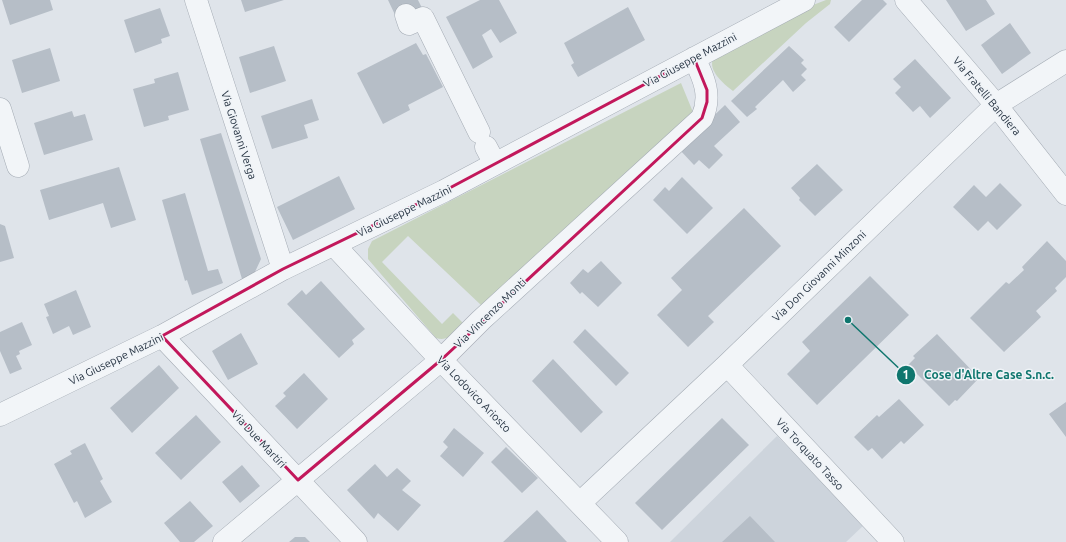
<svg xmlns="http://www.w3.org/2000/svg" width="1066" height="542" viewBox="0 0 1066 542" font-family="Ubuntu,sans-serif">
  <style>
    .built { fill: #cdd4dc }
    .green { fill: #c7d4bf }
    .building { fill: #b6bec7 }
    .lines { fill: none; stroke-linecap: round; stroke-linejoin: round }
    .minor-casing { stroke: #a4abb4; stroke-width: 23 }
    .minor { stroke: #f2f5f8; stroke-width: 22 }
    .marked { fill: none; stroke: #c2185b; stroke-width: 3; stroke-linejoin: round }
    .labels { text-anchor: middle; dominant-baseline: central; stroke-width: 3; stroke-linejoin: round; paint-order: stroke }
    .street-label { font-size: 11px; fill: #263342; stroke: #eff3f7 }
    .leader { fill: none; stroke: #0f766e; stroke-width: 1.5 }
    .callout-dot { fill: #0f766e; stroke: #eff3f7; stroke-width: 1.5 }
    .mark-label { font-size: 12px; text-anchor: middle; font-weight: bold; fill: #fff }
    .callout-label { font-size: 12px; text-anchor: middle; font-weight: bold; fill: #0f766e; stroke: #eff3f7; stroke-width: 3; stroke-linejoin: round; paint-order: stroke }
  </style>
  <rect width="100%" height="100%" fill="#dfe4ea"/>
  <path class="built" d="M777,436L864,525L846,542H670Z"/>
  <path class="green" d="M826,0H831L830,4L806,23L733,91C724,84 708,71 713,59L813,5Z
    M681,83L695,117L482,306L408,236L382,262L442,324L453,313L464,324C455,332 449,342 436,338L368,259V249L372,241Z"/>
  <path class="building" d="M2,0H50L53,10L10,25Z
    M241,0H284L245,12Z
    M388,0H418L422,8L397,19Z
    M480,0H499L517,33L500,43L491,29L482,35L493,57L473,69L446,17Z
    M862,0H883L887,4L849,42L834,27Z
    M946,0H986L995,14L966,31Z
    M628,7L645,40L578,77L571,65L574,63L564,43Z
    M160,8L170,36L161,39L162,43L135,53L124,20Z
    M1010,23L1031,53L1002,74L981,45Z
    M416,43L423,55L426,54L443,87L408,105L410,110L383,124L357,73Z
    M274,46L286,81L250,93L239,57Z
    M789,46L804,60L801,63L807,69L801,75L806,80L793,92L783,80L755,107L757,109L747,117L731,101Z
    M50,48L60,81L22,93L12,60Z
    M915,59L951,98L930,118L920,106L913,112L895,93L901,87L893,79Z
    M178,72L189,110L168,116L169,120L144,127L133,89L155,83L154,79Z
    M312,99L319,120L304,125L308,138L272,149L261,116Z
    M725,105L740,122L714,146L723,155L709,169L699,160L694,165L679,149Z
    M72,111L74,117L85,114L93,140L44,155L34,123Z
    M221,133L261,259L254,274L242,279L200,139Z
    M817,164L843,190L815,216L799,200L800,198L791,188Z
    M119,167L136,220L111,228L103,203L49,220L40,190Z
    M339,176L355,209L293,240L277,207Z
    M682,177L713,208L687,234L653,200L665,187L669,191Z
    M1000,183L1022,205L997,230L988,221L978,231L953,207L974,185L986,197Z
    M185,193L208,271L218,269L223,283L192,295L187,280L185,281L162,200Z
    M744,208L781,246L708,316L714,322L688,347L657,315L682,290L671,278Z
    M0,224L5,226L14,258L0,262Z
    M1047,241L1066,261V277L1055,288L1057,291L1036,311L1041,317L1004,352L970,318L1006,282L1009,284L1024,270L1022,267Z
    M601,261L622,283L598,307L582,292L580,294L570,283L583,269L588,273Z
    M870,276L909,315L817,405L787,374L810,351L802,342Z
    M321,281L365,329L352,340L354,344L339,358L287,304L302,290L306,295Z
    M76,290L91,327L73,335L69,326L53,334L46,317L49,316L44,304Z
    M22,322L32,345L19,351L20,354L16,356L22,369L10,374L0,351V332Z
    M585,329L629,373L616,386L573,342Z
    M241,333L258,364L228,380L212,351Z
    M937,334L979,378L957,401L955,400L949,406L908,365L915,358L913,356Z
    M553,359L603,412L581,433L532,381Z
    M159,365L179,388L132,433L110,408Z
    M304,373L328,399L297,429L275,406L286,396L283,393Z
    M899,399L924,425L904,444L901,441L882,459L872,448L868,451L854,437L877,415L879,417Z
    M1066,402V437L1049,414Z
    M196,415L221,442L181,480L155,453Z
    M722,418L749,445L662,530L635,503Z
    M454,428L484,453L463,477L440,456L448,447L443,442Z
    M85,443L103,479L100,481L112,502L85,518L77,501L74,503L54,464L72,454L70,451Z
    M506,447L538,478L522,493L491,462Z
    M375,464L387,477L397,468L411,481L402,490L421,505L398,531L378,513L374,519L347,490Z
    M242,465L260,486L240,503L222,482Z
    M190,501L213,526L194,542H180L164,523Z
    M537,510L567,542H503Z
    M750,516L775,542H722Z
    M295,537H305L310,542H289Z"/>
  <g class="lines">
    <g class="minor-casing">
      <path id="minor" d="M196,0L283,269
        M906,0L996,105L1066,194
        M406,15L409,24L423,18L479,132
        M0,109L18,166
        M486,147L495,164
        M334,245L441,360L617,542
        M162,336L356,542
        M727,365L893,542
        M0,415L162,336L283,269L444,191L804,0
        M580,503L727,365L996,105L1066,61
        M224,542L441,360L481,320L702,118C712,96 704,78 694,58"/>
    </g>
    <use href="#minor" class="minor"/>
  </g>
  <path class="marked" d="M694,58L707,90V102L702,118L441,360L298,480L162,336L283,269L444,191Z"/>
  <g class="labels">
    <g class="street-label">
      <text transform="translate(690 60) rotate(-28)">Via Giuseppe Mazzini</text>
      <text transform="translate(987 96) rotate(50)">Via Fratelli Bandiera</text>
      <text transform="translate(239 135) rotate(72)">Via Giovanni Verga</text>
      <text transform="translate(404 211) rotate(-26)">Via Giuseppe Mazzini</text>
      <text transform="translate(819 276) rotate(-44)">Via Don Giovanni Minzoni</text>
      <text transform="translate(490 313) rotate(-44)">Via Vincenzo Monti</text>
      <text transform="translate(116 359) rotate(-26)">Via Giuseppe Mazzini</text>
      <text transform="translate(474 394) rotate(46)">Via Lodovico Ariosto</text>
      <text transform="translate(259 439) rotate(47)">Via Due Martiri</text>
      <text transform="translate(810 454) rotate(47)">Via Torquato Tasso</text>
    </g>
  </g>
  <path class="leader" d="M848 320L906 375"/>
  <g class="callout-dot">
    <circle cx="848" cy="320" r="4"/>
    <circle cx="906" cy="375" r="10"/>
  </g>
  <g class="mark-label">
    <text x="906" y="379">1</text>
  </g>
  <g class="callout-label">
    <text x="989" y="379">Cose d'Altre Case S.n.c.</text>
  </g>
</svg>
